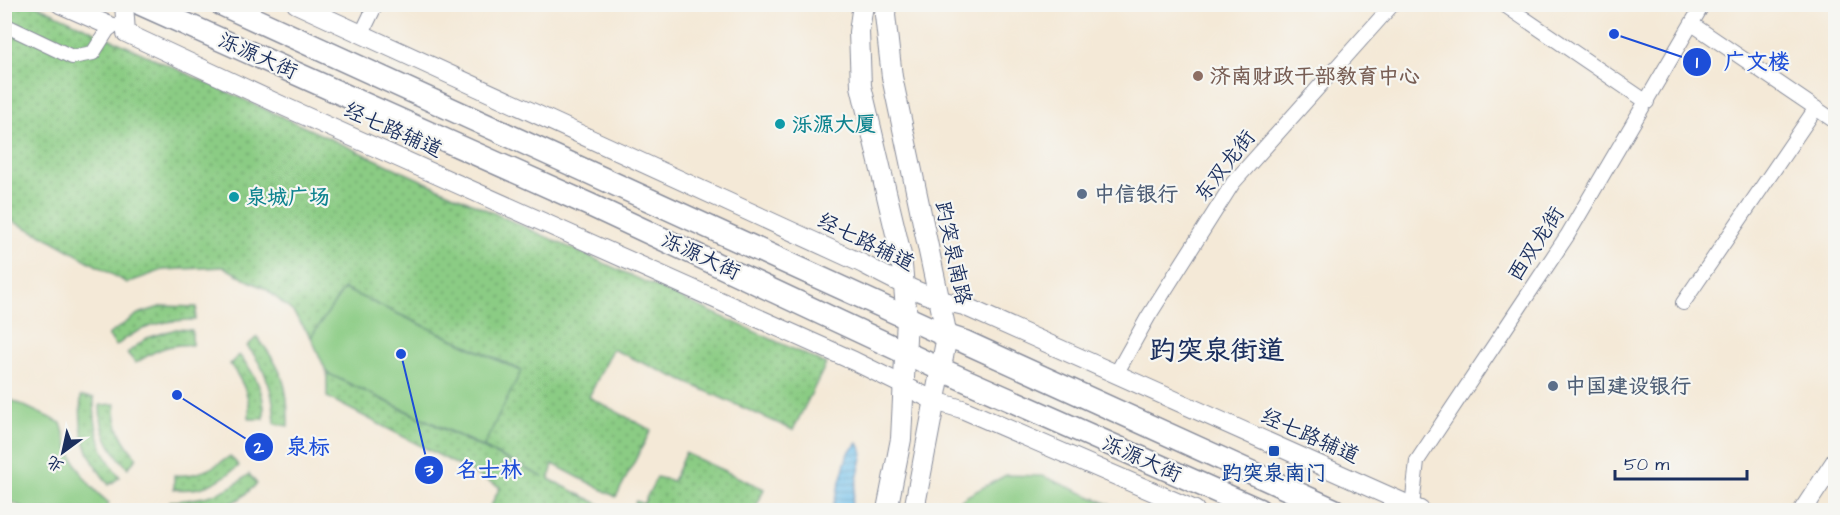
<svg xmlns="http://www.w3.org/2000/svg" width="1840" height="515" viewBox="0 0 1840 515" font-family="'Architects Daughter','LXGW WenKai TC',sans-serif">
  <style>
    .grass { fill: url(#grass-dots); stroke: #537e71; stroke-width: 1.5 }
    .park { fill: #8bcc84; stroke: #537e71; stroke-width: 1.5 }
    .water { fill: url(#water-rules); stroke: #4678a4; stroke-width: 1.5 }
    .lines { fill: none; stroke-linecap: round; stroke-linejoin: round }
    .minor-casing { stroke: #888c9a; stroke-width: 16 }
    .tertiary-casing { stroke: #888c9a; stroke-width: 20 }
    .secondary-casing { stroke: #888c9a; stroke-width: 22 }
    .primary-casing { stroke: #888c9a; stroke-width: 25 }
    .minor { stroke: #fff; stroke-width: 14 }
    .tertiary { stroke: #fff; stroke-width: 18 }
    .secondary { stroke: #fff; stroke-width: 20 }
    .primary { stroke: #fff; stroke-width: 22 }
    .education-dot { fill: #8d6e63; stroke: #f6f6f2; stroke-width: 2 }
    .culture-dot { fill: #0f9aa8; stroke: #f6f6f2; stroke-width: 2 }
    .service-dot { fill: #5c6f8a; stroke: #f6f6f2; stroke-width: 2 }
    .transit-dot { fill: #1a4fb4; stroke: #f6f6f2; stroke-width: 2 }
    .labels { text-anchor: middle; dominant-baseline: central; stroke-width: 4.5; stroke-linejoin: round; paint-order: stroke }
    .street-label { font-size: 21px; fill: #1b2f5e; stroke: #f6f6f2 }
    .education-label { font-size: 21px; font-weight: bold; fill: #785e54; stroke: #f6f6f2; text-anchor: start }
    .culture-label { font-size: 21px; font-weight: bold; fill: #0d838f; stroke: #f6f6f2; text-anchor: start }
    .service-label { font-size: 21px; font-weight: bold; fill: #4e5e75; stroke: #f6f6f2; text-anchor: start }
    .transit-label { font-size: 21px; font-weight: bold; fill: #164399; stroke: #f6f6f2 }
    .district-label { font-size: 27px; font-weight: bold; fill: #1b2f5e; stroke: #f6f6f2 }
    .leader { fill: none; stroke: #1d4ed8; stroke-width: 2 }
    .callout-dot { fill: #1d4ed8; stroke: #f6f6f2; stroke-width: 2 }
    .mark-label { font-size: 18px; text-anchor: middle; font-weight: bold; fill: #fff }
    .callout-label { font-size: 22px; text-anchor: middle; font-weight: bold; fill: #1d4ed8; stroke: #f6f6f2; stroke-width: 4.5; stroke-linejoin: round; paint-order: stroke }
  </style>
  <defs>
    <pattern id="grass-dots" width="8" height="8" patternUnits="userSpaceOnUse" patternTransform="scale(1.5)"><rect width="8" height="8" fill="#8bcc84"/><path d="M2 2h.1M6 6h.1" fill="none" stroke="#71a66f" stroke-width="1.8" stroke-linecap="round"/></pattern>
    <pattern id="water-rules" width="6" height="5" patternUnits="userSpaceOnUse" patternTransform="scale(1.5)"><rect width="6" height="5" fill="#70c0eb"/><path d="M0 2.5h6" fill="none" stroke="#5b9cc2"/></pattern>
  </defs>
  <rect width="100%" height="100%" fill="#f6f6f2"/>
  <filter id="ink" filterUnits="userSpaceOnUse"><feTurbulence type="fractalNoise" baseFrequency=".0167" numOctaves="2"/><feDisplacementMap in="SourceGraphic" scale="12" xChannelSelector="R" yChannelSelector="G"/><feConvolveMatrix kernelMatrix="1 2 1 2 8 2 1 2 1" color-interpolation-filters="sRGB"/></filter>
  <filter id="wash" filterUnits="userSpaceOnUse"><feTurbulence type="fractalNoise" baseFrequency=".008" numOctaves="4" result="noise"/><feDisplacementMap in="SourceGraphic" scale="24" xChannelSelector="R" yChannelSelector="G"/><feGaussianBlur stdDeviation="1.35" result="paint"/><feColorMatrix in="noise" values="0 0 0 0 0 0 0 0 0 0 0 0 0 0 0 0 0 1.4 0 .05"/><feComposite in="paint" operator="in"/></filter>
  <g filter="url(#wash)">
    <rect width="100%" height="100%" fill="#f4e9d7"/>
    <path class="grass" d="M5,5H36L826,364L793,430L612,349L589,397L651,430L616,497L553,464L549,479L607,508L606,510H489L500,487L327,397V373L543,477L483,447L521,370L344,289L311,337L293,312L266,289L247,280L224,267L163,270L127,283L46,237L5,218Z
      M163,306L197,307L195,320C165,320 139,326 116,346L108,335L138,314Z
      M176,329L192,330V345C169,343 154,351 136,363L127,353L147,338Z
      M257,337C282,368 289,386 288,426L275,424C274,394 267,369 247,346Z
      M239,355C256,374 266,394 264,419H249C251,397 243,382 230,364Z
      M81,396L94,398C94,429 100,453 120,477L109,485C85,454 78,435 81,396Z
      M115,404C114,427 123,442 137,458L128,468C110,450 100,431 100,405Z
      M685,453L764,489L755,510H632L636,501L643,504L657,477L673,481Z
      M230,456L239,466C218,483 201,492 174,489V475C196,477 212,469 230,456Z
      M249,474L257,484L241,498L216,510H169L170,501C201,500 226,494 249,474Z"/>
    <path class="park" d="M344,289L521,371L483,447L327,373L311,337Z
      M5,397L61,423C70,456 81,481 109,503L105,510H28L5,499Z
      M1006,475L1043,476L1122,510H950L965,497Z"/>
    <path class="water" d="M858,443L863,453L850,510H832L848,453Z"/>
  </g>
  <g filter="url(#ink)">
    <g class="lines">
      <g class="minor-casing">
        <path id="minor" d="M1503,4L1647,102
          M1692,24L1836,122
          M9,27L72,57L93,53L110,26
          M362,33L376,4
          M1683,303L1816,108
          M1116,374L1148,317L1233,183L1393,4
          M1412,507L1417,461L1567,236L1703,4"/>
      </g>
      <g class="tertiary-casing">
        <path id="tertiary" d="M60,4L110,26
          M124,4L126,33L285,107L854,361L935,401L962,409L1195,510
          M296,4L861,263C895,281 926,298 964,306L1420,510
          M1803,510L1836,460"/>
      </g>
      <g class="secondary-casing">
        <path id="secondary" d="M863,4L859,32L861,86L901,255L907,318L901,439L887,510
          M886,4L885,15L892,77L947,336L914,510"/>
      </g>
      <g class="primary-casing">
        <path id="primary" d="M141,4L590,205L940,369L1259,510
          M221,4L947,336L965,342L1334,510"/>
      </g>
      <use href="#minor" class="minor"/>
      <use href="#tertiary" class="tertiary"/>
      <use href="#secondary" class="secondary"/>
      <use href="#primary" class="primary"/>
    </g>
  </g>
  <circle class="education-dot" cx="1198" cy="76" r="6"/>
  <g class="culture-dot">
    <circle cx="780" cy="124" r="6"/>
    <circle cx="234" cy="197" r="6"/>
  </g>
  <g class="service-dot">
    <circle cx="1082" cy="194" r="6"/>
    <circle cx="1553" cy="386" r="6"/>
  </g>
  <rect class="transit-dot" x="1268" y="445" width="12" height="12" rx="3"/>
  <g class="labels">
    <g class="street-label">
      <text transform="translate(258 56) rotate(24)">泺源大街</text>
      <text transform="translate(393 130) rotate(24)">经七路辅道</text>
      <text transform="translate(1225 166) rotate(-52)">东双龙街</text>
      <text transform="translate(866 242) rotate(26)">经七路辅道</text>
      <text transform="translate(1536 244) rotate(-57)">西双龙街</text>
      <text transform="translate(953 253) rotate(78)">趵突泉南路</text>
      <text transform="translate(701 256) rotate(25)">泺源大街</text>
      <text transform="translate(1310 436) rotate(24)">经七路辅道</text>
      <text transform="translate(1142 459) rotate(24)">泺源大街</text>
    </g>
    <g class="education-label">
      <text x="1210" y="76">济南财政干部教育中心</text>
    </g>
    <g class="culture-label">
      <text x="792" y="124">泺源大厦</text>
      <text x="246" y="197">泉城广场</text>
    </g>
    <g class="service-label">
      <text x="1094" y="194">中信银行</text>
      <text x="1565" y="386">中国建设银行</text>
    </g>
    <g class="transit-label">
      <text x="1274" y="473">趵突泉南门</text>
    </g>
    <g class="district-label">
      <text x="1217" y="351">趵突泉街道</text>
    </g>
  </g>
  <path class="leader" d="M1614 34L1697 62M177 395L259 447M401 354L429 470"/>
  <g class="callout-dot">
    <circle cx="1614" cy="34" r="6"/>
    <circle cx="177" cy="395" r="6"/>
    <circle cx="401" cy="354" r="6"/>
    <circle cx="1697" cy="62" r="15"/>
    <circle cx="259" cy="447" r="15"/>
    <circle cx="429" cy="470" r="15"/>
  </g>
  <g class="mark-label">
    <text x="1697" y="68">1</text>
    <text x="259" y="453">2</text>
    <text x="429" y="476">3</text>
  </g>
  <g class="callout-label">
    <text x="1757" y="69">广文楼</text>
    <text x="308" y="454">泉标</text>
    <text x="489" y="477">名士林</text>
  </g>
  <rect width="1840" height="515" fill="none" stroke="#f6f6f2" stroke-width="24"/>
  <g transform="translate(63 452) rotate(213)" stroke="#f6f6f2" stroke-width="4.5" paint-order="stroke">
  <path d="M0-4.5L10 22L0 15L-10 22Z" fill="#1b2f5e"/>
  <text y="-9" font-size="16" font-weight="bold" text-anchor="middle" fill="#1b2f5e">北</text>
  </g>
  <path d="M1615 470v9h132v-9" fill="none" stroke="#1b2f5e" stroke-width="3"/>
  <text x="1624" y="470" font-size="18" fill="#1b2f5e" stroke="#f6f6f2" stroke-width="4.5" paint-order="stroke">50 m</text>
</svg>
